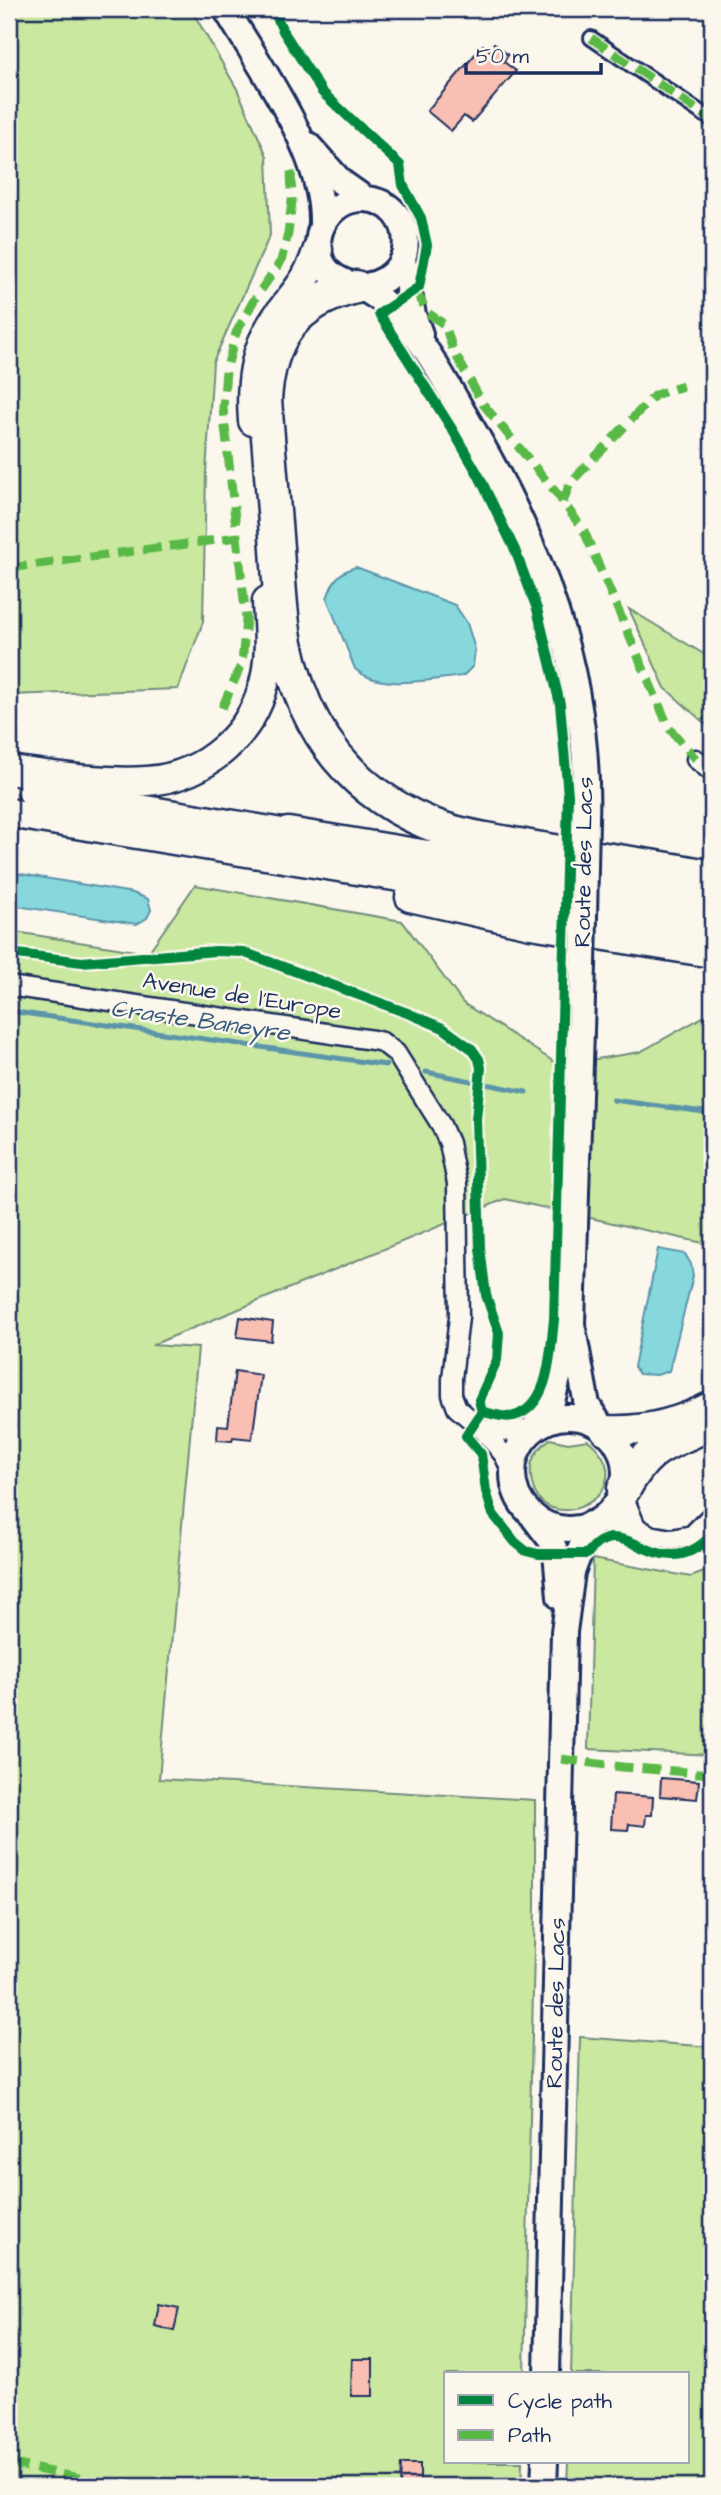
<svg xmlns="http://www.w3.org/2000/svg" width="721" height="2495" viewBox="0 0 721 2495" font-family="'Architects Daughter',sans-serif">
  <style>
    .green { fill: #cae89f; stroke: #728c7e; stroke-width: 2 }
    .water { fill: #86d8dd; stroke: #5b94aa; stroke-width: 2 }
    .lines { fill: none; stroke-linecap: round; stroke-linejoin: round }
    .stream { stroke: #5b94aa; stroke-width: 5 }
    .building { fill: #fabfb3; stroke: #1b2f5e; stroke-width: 2 }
    .pedestrian-casing { stroke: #1b2f5e; stroke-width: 18 }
    .minor-casing { stroke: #1b2f5e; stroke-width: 23 }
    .secondary-casing { stroke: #1b2f5e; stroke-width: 30 }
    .trunk-casing { stroke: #1b2f5e; stroke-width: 33 }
    .motorway-casing { stroke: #1b2f5e; stroke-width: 37 }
    .pedestrian { stroke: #fbf7ec; stroke-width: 12 }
    .minor { stroke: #fbf7ec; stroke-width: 18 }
    .secondary { stroke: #fbf7ec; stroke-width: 24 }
    .trunk { stroke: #fbf7ec; stroke-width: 28 }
    .motorway { stroke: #fbf7ec; stroke-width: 32 }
    .secondary-bridge-casing { stroke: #1b2f5e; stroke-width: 30; stroke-linecap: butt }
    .secondary-bridge { stroke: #fbf7ec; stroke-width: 24 }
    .quiet { stroke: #58b947; stroke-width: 9; stroke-dasharray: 18 9; stroke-linecap: butt }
    .cycleway-casing { stroke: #fbf7ec; stroke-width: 15 }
    .cycleway { stroke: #00873e; stroke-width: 10 }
    .labels { text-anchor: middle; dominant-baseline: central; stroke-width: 5; stroke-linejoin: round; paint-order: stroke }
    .street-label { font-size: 23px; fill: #1b2f5e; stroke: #fbf7ec }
    .water-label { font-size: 24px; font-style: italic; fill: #36597e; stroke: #fbf7ec }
  </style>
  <rect width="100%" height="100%" fill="#fbf7ec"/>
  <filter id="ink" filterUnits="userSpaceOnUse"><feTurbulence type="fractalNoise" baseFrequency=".0143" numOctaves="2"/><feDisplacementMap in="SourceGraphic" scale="14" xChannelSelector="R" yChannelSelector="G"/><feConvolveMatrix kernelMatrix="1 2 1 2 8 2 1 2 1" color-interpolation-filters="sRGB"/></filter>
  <g filter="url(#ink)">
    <path class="green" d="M9,9H191L237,89L267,156L270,235L213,362L206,473L203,622L178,689L9,695Z
      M629,609L712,659V730L665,688Z
      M195,885L402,921L463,1003L559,1065L640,1052L712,1012V1245L505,1199L152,1345L198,1348L159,1779L535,1800V1906L524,2374H446V2462H522L521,2486H9V931L148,953Z
      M550,1439L568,1443L588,1440C652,1493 537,1547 531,1476C529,1460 537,1449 550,1439Z
      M593,1559L691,1577L712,1569V1755L588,1749Z
      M580,2037L712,2047V2486H567L568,2462H688V2374H571Z"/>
    <path class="water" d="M356,567L455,605L467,623L475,649L473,666L463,676C430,679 382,692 355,669L327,598C333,581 338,572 356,567Z
      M9,872L133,893L148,899L151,910L147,918L137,924L9,905Z
      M658,1249L685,1254L691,1264L693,1276L669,1371L657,1375L639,1374L634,1367Z"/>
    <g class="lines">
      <path class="stream" d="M9,1011L386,1065
        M426,1072L526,1092
        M613,1100L712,1113"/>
    </g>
    <path class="building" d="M494,43L508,55L504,62L516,71L472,122L464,116L451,131L427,111L483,45L489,50Z
      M240,1317L273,1322L271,1341L237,1337Z
      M235,1371L261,1375L252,1439L233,1437L232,1441L217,1440L218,1425L228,1426Z
      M661,1778L699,1781L697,1799L660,1796Z
      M613,1794L653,1797L652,1815H646L645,1826L629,1824L628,1830L611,1829Z
      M159,2304L179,2308L174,2331L155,2326Z
      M352,2359H373V2396H351Z
      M401,2464H420V2486H400Z"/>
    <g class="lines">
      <g class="pedestrian-casing">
        <path id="pedestrian" d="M591,38L712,120"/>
      </g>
      <g class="minor-casing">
        <path id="minor" d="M696,759L712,772
          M9,986L373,1040L382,1042L396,1053L441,1125L449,1143L457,1183L459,1317L452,1379V1395L457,1408L482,1429L504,1455L512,1472
          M482,1429L515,1432L535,1427
          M622,1493L636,1527
          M596,1522L636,1527L650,1535L672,1539L692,1535L712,1515"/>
      </g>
      <g class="secondary-casing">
        <path id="secondary" d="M226,9C261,69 324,154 322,224
          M308,145L341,182L365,199
          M403,260L413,315L420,334
          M356,287C423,285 419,201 364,199C332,198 309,232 322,262C332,282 352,283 369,292C385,301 401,317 412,331C434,359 450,390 468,421C541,544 591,675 586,820
          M583,965L572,1324L587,1405L600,1425
          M513 1473a56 56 0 1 1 112 0a56 56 0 1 1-112 0Z
          M535,1427L551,1405L569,1335
          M534,1518L551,1540L556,1553L560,1597
          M547,2374L564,1632L572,1572L590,1524
          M544,2486L545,2462"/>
      </g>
      <g class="trunk-casing">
        <path id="trunk" d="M253,421C250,382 254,350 276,318C295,291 307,283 318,249
          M9,770C54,776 101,784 147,781C206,777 255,733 266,675C271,650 268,626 267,601
          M32,791L288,834
          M9,813L712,928
          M410,897L531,924L712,953
          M605,1430C642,1432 679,1423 712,1406"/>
      </g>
      <g class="motorway-casing">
        <path id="motorway" d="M356,287C294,302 269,339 265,400C269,450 273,499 277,548C279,580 280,612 286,643C304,733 354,797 441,828C466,837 493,840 519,845C583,857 648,864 712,877
          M288,834L712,904
          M624,1489C651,1440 668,1446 712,1422"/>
      </g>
      <use href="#pedestrian" class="pedestrian"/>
      <use href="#minor" class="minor"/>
      <use href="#secondary" class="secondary"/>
      <use href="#trunk" class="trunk"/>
      <use href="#motorway" class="motorway"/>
      <g class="secondary-bridge-casing">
        <path id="secondary-bridge" d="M583,965L586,820"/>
      </g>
      <use href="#secondary-bridge" class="secondary-bridge"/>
      <path class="quiet" d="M591,38L712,120
        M415,290L428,313L445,325L453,350L483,404L558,495L584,531L669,728L696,759
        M563,502L570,483L655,395L683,386
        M9,568L238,537
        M222,708L242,663L246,619L223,408L226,371L236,333L254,300L281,261L288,234L292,201L291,166
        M561,1759L622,1767L712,1774
        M9,2463L115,2486"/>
      <g class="cycleway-casing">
        <path id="cycleway" d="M273,9L283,31L322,92L400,165L403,185L421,218L427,245L419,287L379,314L452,429L479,476L515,550L537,609L560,704L568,795L554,1320C550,1351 551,1405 514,1416C502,1419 493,1413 482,1412L466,1436L481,1454L486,1491L493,1514L515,1542L526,1551L538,1554H587C624,1504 657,1592 712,1535
          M9,953L82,962L216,951L243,952L410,1014L443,1028L472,1049L479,1059L481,1068L476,1119L480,1248L486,1295L499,1333L497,1360L479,1400L482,1412"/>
      </g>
      <use href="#cycleway" class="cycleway"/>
    </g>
  </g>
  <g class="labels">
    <g class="street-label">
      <text transform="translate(584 862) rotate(-89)">Route des Lacs</text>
      <text transform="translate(242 996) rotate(9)">Avenue de l'Europe</text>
      <text transform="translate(556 2003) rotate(-89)">Route des Lacs</text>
    </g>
    <g class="water-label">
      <text transform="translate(200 1021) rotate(8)">Craste Baneyre</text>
    </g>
  </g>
  <rect width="721" height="2495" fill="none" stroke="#fbf7ec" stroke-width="35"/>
  <rect x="18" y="18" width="686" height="2460" fill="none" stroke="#1b2f5e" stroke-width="2.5" filter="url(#ink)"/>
  <rect x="444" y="2372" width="245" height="91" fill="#fbf7ec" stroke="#a1a7b3" stroke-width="2"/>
  <rect x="458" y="2395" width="35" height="10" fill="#00873e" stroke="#a1a7b3" stroke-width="2"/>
  <text x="508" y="2408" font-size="21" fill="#1b2f5e">Cycle path</text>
  <rect x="458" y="2430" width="35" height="10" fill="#58b947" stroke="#a1a7b3" stroke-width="2"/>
  <text x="508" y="2442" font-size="21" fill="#1b2f5e">Path</text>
  <path d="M466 63v10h135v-10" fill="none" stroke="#1b2f5e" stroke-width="3.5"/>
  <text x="476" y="63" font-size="21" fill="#1b2f5e" stroke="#fbf7ec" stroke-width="5" paint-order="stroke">50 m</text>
</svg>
